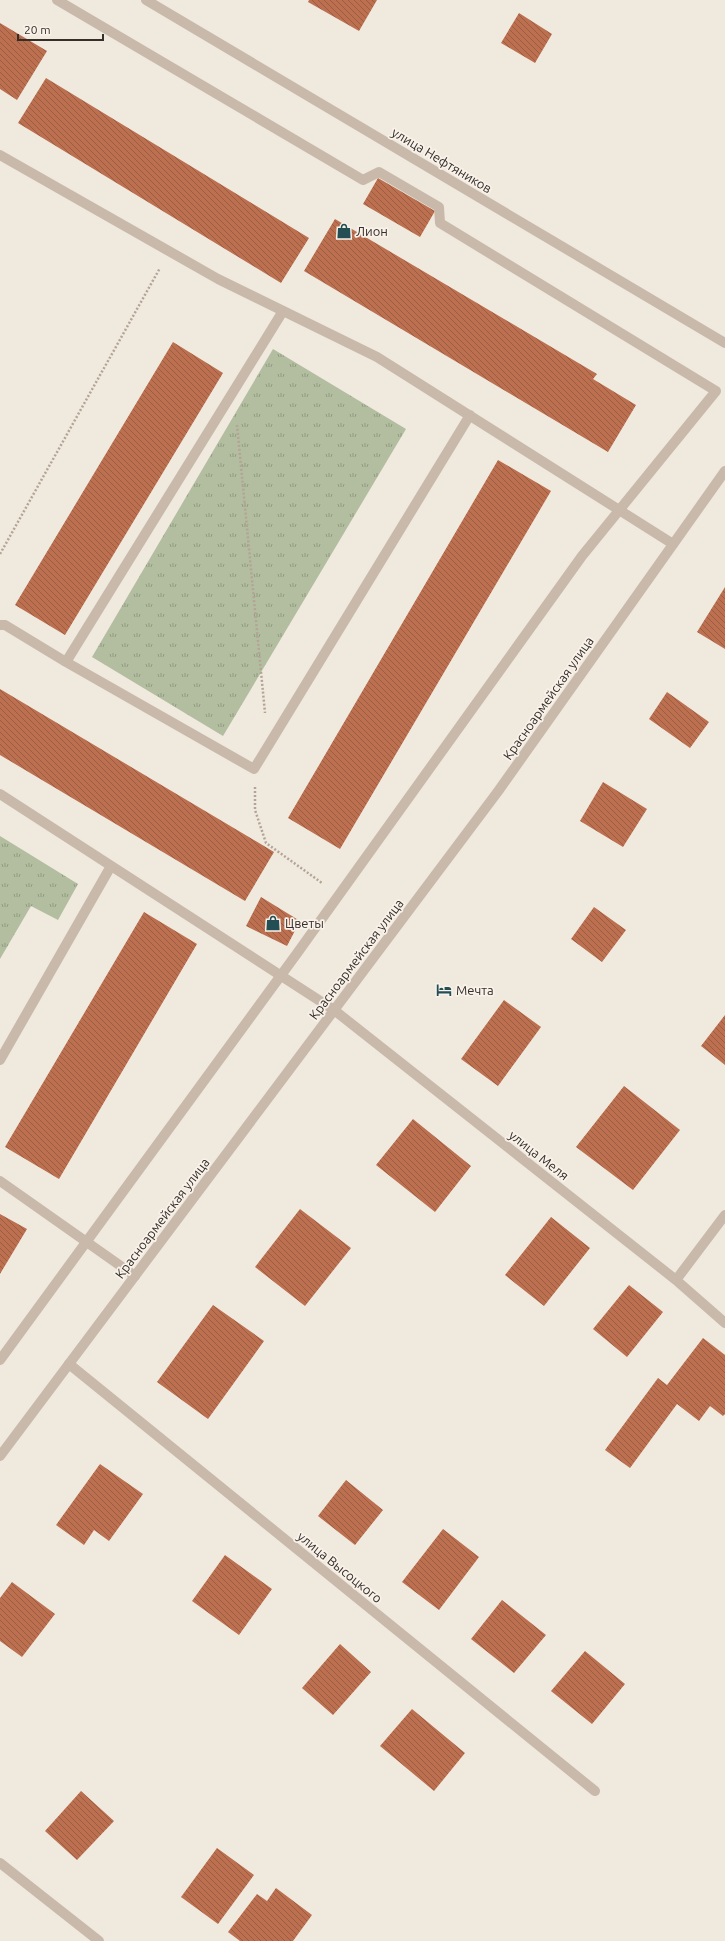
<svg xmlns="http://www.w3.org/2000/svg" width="725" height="1941" viewBox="0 0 725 1941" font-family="Ubuntu,sans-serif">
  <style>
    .park { fill: url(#park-tufts) }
    .building { fill: url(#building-back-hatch) }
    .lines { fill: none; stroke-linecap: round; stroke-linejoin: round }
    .path { stroke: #b3a495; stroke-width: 2.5; stroke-dasharray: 2 2; stroke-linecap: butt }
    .service { stroke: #c8b9aa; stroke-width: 10 }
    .pedestrian { stroke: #c8b9aa; stroke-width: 10 }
    .minor { stroke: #c8b9aa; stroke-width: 10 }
    .tertiary { stroke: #c8b9aa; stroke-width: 10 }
    .labels { text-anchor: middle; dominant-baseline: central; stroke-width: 3.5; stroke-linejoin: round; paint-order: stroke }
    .street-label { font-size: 13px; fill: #362e29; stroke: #f8f2ea }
    .poi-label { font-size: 13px; fill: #362e29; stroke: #f8f2ea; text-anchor: start }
  </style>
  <defs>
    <pattern id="park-tufts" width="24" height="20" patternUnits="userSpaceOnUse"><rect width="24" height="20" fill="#b2be9f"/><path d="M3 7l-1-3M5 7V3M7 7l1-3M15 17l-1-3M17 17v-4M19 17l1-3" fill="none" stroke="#929b82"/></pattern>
    <pattern id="building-back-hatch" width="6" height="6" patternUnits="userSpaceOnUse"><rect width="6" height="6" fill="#bc7050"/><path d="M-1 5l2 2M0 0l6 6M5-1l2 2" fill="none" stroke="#9a5c42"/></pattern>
  </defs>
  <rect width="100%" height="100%" fill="#f0e9de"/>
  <path class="park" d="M273,349L406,429L223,736L92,657Z
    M0,836L78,884L58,920L31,906L0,959Z"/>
  <path class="building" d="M309,0H377L359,31L308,2Z
    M519,13L552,34L535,63L501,43Z
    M0,23L47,51L17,100L0,89Z
    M46,78L309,238L281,283L18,123Z
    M378,178L435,211L420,237L363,204Z
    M335,219L597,374L593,379L636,405L608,452L304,271Z
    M173,342L223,373L65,635L15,605Z
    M498,460L551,491L340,849L288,818Z
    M725,587V649L697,632Z
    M0,689L274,852L245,901L0,755Z
    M667,692L709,722L690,748L649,719Z
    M603,782L647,809L623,847L580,821Z
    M261,897L300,921L287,946L246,926Z
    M594,907L626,930L602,962L571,939Z
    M144,912L197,944L59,1179L5,1147Z
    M504,1000L541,1027L498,1086L461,1059Z
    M725,1015V1065L701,1046Z
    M624,1086L680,1130L633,1190L576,1147Z
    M413,1119L471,1166L435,1212L376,1165Z
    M300,1209L351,1248L305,1306L255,1267Z
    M0,1214L27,1229L0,1274Z
    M551,1217L590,1248L544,1306L505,1275Z
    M629,1285L663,1312L627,1357L593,1329Z
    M213,1305L264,1341L208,1419L157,1382Z
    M703,1338L725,1355V1414L723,1416L710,1406L699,1421L677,1404L630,1468L605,1450L658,1378L667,1385Z
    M100,1464L143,1494L109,1541L94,1530L84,1545L56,1525Z
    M346,1480L383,1510L355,1545L318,1516Z
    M443,1529L479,1557L439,1610L402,1582Z
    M225,1555L272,1589L239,1635L192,1601Z
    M12,1582L55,1614L22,1657L0,1641V1598Z
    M502,1600L546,1635L514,1673L471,1639Z
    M340,1644L371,1672L333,1715L302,1688Z
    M585,1651L625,1684L592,1724L551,1691Z
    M412,1709L465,1753L434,1791L380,1746Z
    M81,1791L114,1821L77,1860L45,1831Z
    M217,1848L254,1875L218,1924L181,1897Z
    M276,1888L312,1915L293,1941H240L228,1932L257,1894L267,1901Z"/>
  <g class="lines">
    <path class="path" d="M237,425L265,713
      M0,554L160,268
      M255,787V810L266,843L322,883"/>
    <path class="service" d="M0,155L218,279L377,357L673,544
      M283,311L66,662L254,769L470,415
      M0,625H5L66,662
      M0,794L334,1010
      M0,1060L111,866
      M0,1181L135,1276"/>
    <path class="pedestrian" d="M0,1360L298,952L582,556L716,391L440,223L439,207L379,172L363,180L57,0"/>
    <path class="minor" d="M146,0L725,343
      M334,1010L676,1280L725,1323
      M676,1280L725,1215
      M69,1364L595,1791
      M0,1863L99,1941"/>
    <path class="tertiary" d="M0,1456L499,790L725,471"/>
  </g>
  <defs>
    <g id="shop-bare" transform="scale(1.2)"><path d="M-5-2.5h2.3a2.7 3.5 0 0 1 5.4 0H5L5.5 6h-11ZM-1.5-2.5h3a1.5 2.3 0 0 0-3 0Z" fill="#224e54" stroke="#f8f2ea" stroke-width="2.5" paint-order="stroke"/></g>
    <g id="hotel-bare" transform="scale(1.2)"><path d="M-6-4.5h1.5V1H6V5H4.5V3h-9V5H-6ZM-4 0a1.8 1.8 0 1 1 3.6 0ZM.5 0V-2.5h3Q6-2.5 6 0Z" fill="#224e54" stroke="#f8f2ea" stroke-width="2.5" paint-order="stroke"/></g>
  </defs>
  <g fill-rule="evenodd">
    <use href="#shop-bare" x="344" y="231"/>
    <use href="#shop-bare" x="273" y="923"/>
    <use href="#hotel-bare" x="444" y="990"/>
  </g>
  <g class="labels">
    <g class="street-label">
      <text transform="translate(442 160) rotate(31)">улица Нефтяников</text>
      <text transform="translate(548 698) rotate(-55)">Красноармейская улица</text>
      <text transform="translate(356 959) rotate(-53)">Красноармейская улица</text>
      <text transform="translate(539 1155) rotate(38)">улица Меля</text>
      <text transform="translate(162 1218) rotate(-53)">Красноармейская улица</text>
      <text transform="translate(340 1567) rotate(39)">улица Высоцкого</text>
    </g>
    <g class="poi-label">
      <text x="356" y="231">Лион</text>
      <text x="285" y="923">Цветы</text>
      <text x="456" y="990">Мечта</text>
    </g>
  </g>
  <path d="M18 34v6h85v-6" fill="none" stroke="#362e29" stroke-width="2"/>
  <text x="24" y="34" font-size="12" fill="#362e29" stroke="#f8f2ea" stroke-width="3" paint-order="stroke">20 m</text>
</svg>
